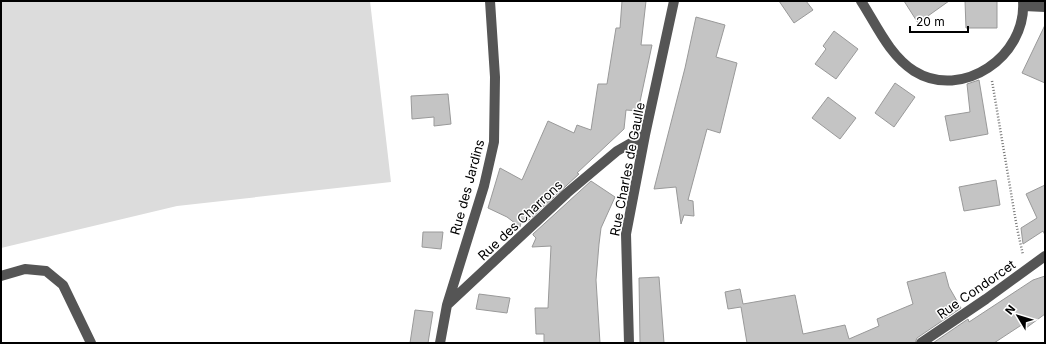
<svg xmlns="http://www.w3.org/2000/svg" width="1046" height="344" viewBox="0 0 1046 344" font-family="Inter,sans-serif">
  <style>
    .green { fill: #dcdcdc }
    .building { fill: #c4c4c4; stroke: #999 }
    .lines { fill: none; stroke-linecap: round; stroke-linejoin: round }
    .path { stroke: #777; stroke-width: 2.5; stroke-dasharray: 1 2; stroke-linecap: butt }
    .minor { stroke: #555; stroke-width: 10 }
    .labels { text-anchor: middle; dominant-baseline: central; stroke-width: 3; stroke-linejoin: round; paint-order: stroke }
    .street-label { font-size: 13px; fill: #000; stroke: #fff }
  </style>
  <rect width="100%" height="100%" fill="#fff"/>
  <path class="green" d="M1,1H370L391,182L177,206L1,248Z"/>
  <path class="building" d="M622,1H646L641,45H652L638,111L626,110L624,129L577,173L579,174L529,220L522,219L520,227L507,217L488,208L500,168L522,180L548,121L574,133L577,125L591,130L598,84H607L616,28H620Z
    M779,1H806L813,10L794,23Z
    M904,1H949L918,23Z
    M965,1H997V28H966Z
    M696,17L725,25L716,57L737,63L720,133L707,129L688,200L693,201L694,216L684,215L681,224L676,187L654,189L685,68Z
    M1045,25V83L1022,73Z
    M834,31L858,49L836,79L815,64L826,49L823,46Z
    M979,80L988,134L950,141L945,116L970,112L967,84Z
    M895,83L915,97L894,127L875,113Z
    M448,94L451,124L434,126V117L412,119L411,96Z
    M828,97L856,118L840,139L812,118Z
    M996,180L1000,205L964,211L959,187Z
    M591,181L615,197L601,228L599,244L596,280L600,343H544V334H536L535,308H548L551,246L532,247L536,238L533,235V234Z
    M1045,185V235L1043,231L1023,244L1021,228L1037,218L1026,194Z
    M423,232H443L441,249L422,247Z
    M945,272L949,287L961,308L917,338L915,343H747L741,307L728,309L725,292L740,289L743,304L795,295L803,334L845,325L849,339L879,326L877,319L913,304L907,282Z
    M1045,276V314L1026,328L1023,324L994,343H933L968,319L969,322L1033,280Z
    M659,277L664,343H640L639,278Z
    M479,294L510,298L507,313L476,309Z
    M415,310L433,312L428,343H410Z"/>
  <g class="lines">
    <path class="path" d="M992,81L1017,228L1023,255"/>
    <path class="minor" d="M861,1C876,24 889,55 914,71C962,101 1027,56 1023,1
      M1024,6L1045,7
      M1,276L25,269L46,271L63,285L91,343
      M447,305L484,186L494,142L495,77L490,1
      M440,343L447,305L567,193L617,151L645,135
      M629,343L626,234L645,135L674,1
      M921,343L986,299L1045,256"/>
  </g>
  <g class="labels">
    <g class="street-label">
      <text transform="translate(627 169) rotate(-79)">Rue Charles de Gaulle</text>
      <text transform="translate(467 187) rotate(-75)">Rue des Jardins</text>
      <text transform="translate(520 220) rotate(-43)">Rue des Charrons</text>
      <text transform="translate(976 289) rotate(-35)">Rue Condorcet</text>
    </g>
  </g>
  <rect width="1046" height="344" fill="none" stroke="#000000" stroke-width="4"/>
  <g transform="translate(1018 316) rotate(308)" stroke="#ffffff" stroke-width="3" paint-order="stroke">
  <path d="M0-3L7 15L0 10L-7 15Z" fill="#000000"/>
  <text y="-6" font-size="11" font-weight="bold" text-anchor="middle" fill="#000000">N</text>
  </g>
  <path d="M910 26v6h58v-6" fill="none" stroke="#000000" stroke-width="2"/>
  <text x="916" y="26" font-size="12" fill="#000000" stroke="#ffffff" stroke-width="3" paint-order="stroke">20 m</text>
</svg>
